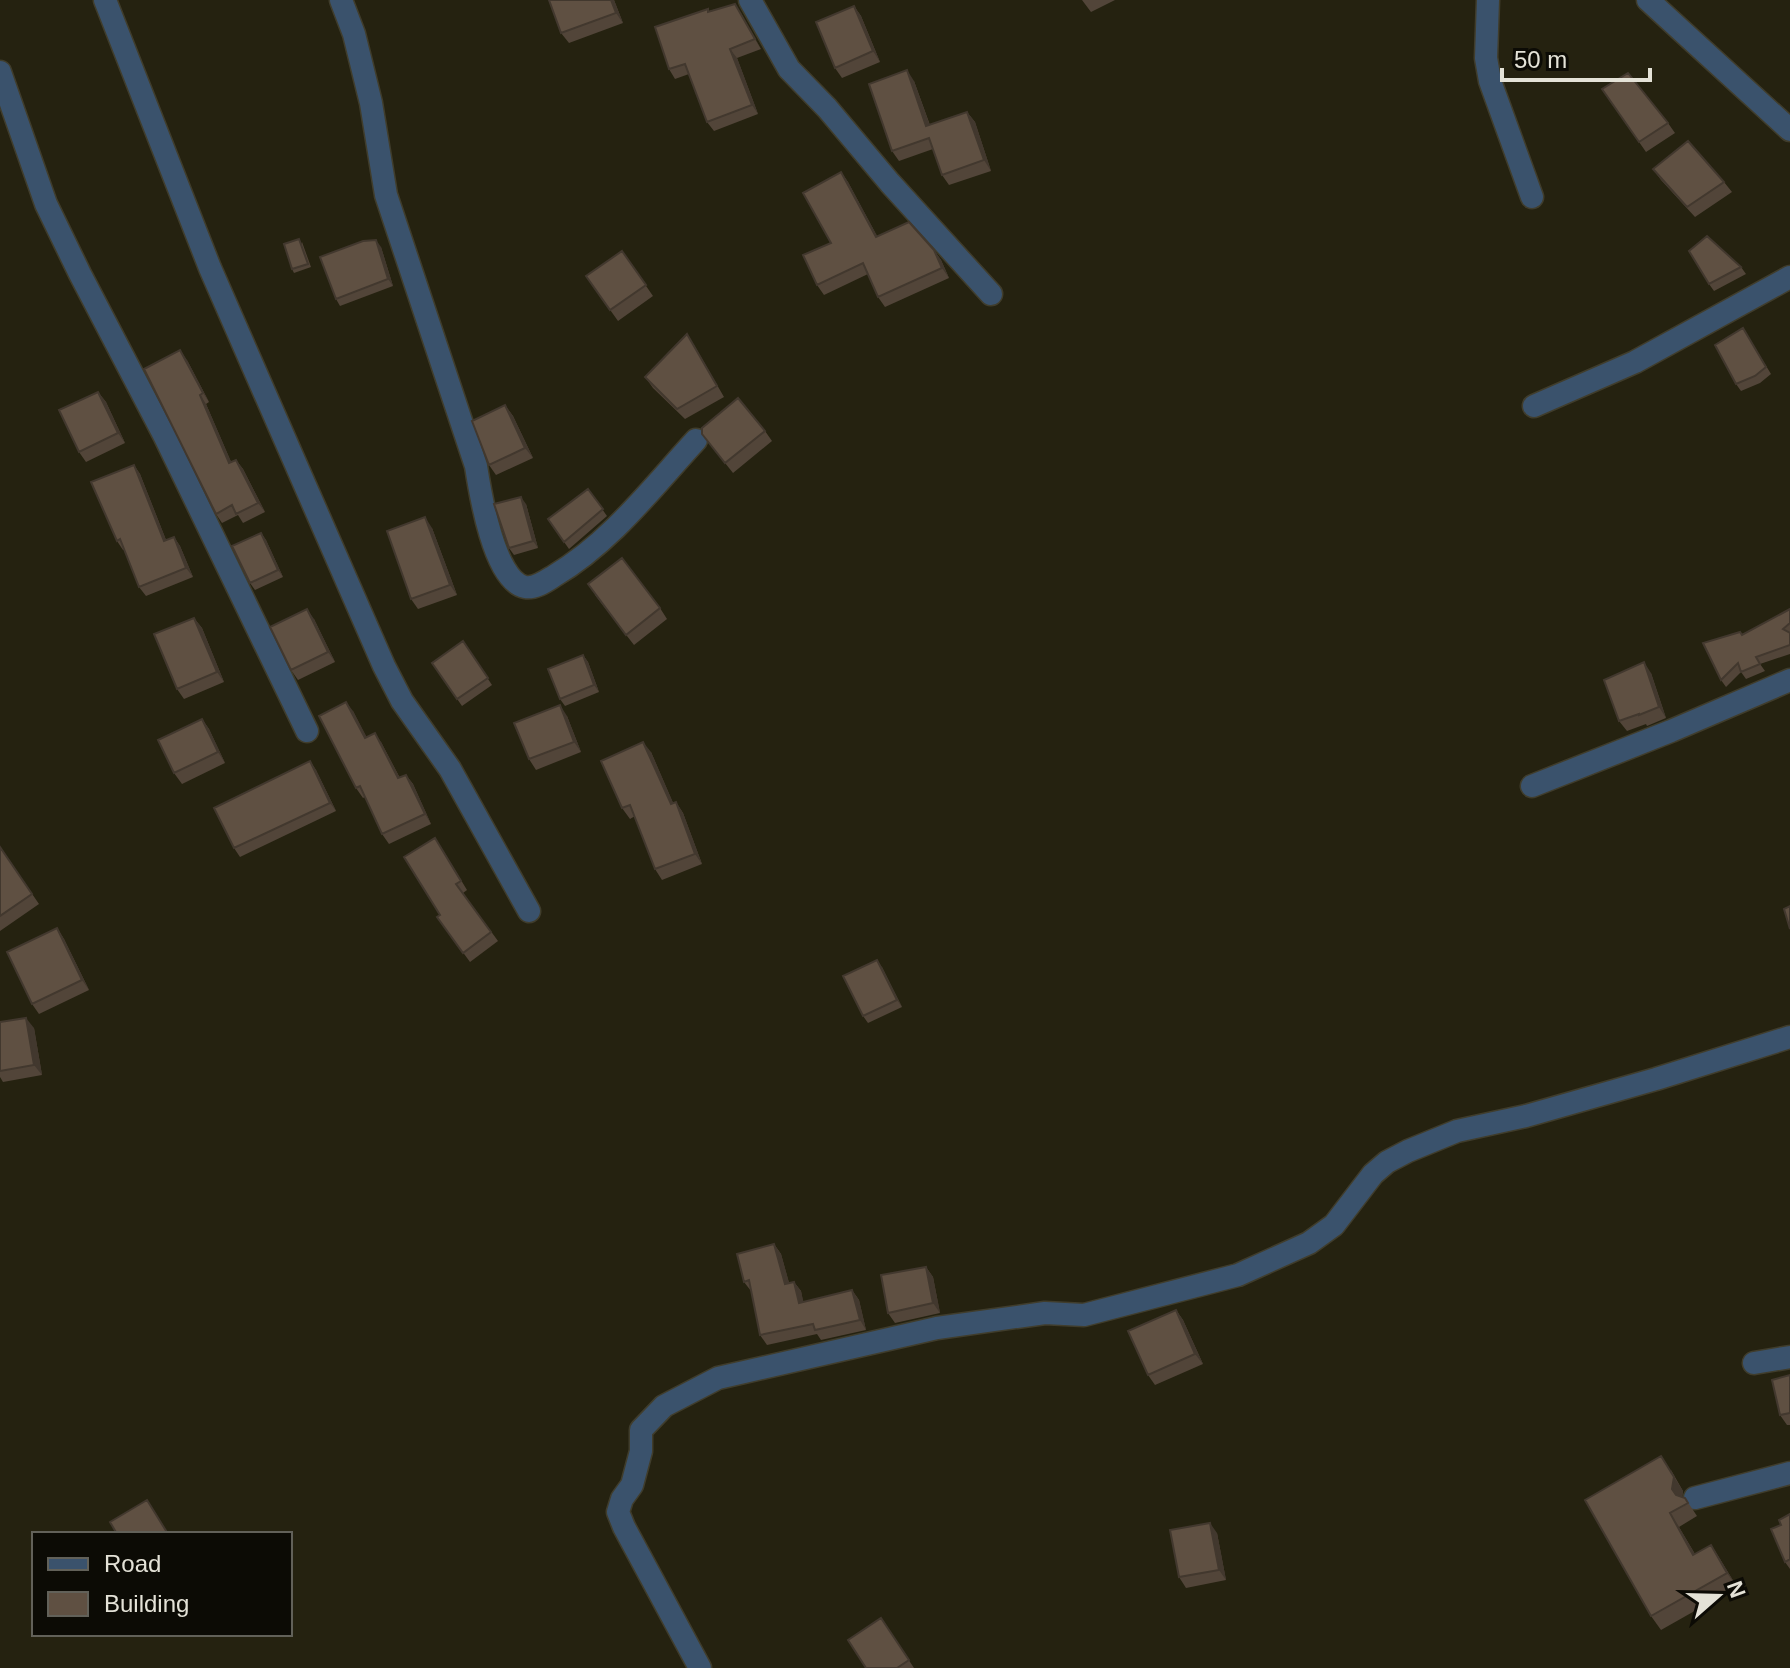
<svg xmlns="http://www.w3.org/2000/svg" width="1790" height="1668" viewBox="0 0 1790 1668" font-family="Helvetica,sans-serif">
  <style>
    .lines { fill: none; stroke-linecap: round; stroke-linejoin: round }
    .minor-casing { stroke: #403d2c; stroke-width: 25 }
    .minor { stroke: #3a526c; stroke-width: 22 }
    .wall { fill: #524539 }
    .shaded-wall { fill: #42382e }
    .building { fill: #5f5042; stroke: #42382e; stroke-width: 2 }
  </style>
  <rect width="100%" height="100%" fill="#252210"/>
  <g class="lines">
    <g class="minor-casing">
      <path id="minor" d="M105,0L210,268L384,666L402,701L450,769L529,911
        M341,0L354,34L371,103L386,195L476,466C480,492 494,581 525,587C535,589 546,581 554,576C611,542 651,489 696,440
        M750,0L789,69L827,108L890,183L991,294
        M1488,0L1486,58L1490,81L1532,197
        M1648,0L1790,130
        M0,72L46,204L80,274L165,437L307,731
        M1534,406L1635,362L1790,277
        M1532,786L1671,731L1790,680
        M1754,1363L1790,1357
        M1695,1498L1790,1473
        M700,1668L624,1527L618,1512L622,1499L632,1485L641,1451V1430L664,1406L718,1378L937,1328L1045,1313L1084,1315L1238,1275L1309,1243L1334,1225L1373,1174L1387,1162L1408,1151L1457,1131L1526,1116L1656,1079L1790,1037"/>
    </g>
    <use href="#minor" class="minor"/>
  </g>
  <path class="wall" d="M614,0L623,23L569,43L561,33Z
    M1082,0H1115L1091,12Z
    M735,4L761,49L737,58L758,114L714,131L707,122L689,74L675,79L669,69L708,9L709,11Z
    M854,6L861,16L880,62L842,78L835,68Z
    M914,81L930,125L967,112L975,122L991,171L949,185L942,175L933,149L899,161L892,151Z
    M1602,89L1668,123L1675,133L1646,152Z
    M1653,169L1724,182L1732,192L1695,217L1661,180Z
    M841,172L848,182L877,236L934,250L941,260L949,278L885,307L878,297L868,274L824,295L817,285L831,243Z
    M302,242L311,267L294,273L292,269Z
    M381,247L393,286L340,306L336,299Z
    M622,251L653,296L618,321L586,276Z
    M1741,267L1746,274L1714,291L1709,284Z
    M1743,328L1771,374L1760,383L1741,391L1736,384Z
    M694,345L724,397L685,419L653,388L645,377Z
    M187,360L209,402L206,404L231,462L236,460L243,469L265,512L243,523L238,515L222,523L216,514Z
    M98,392L106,402L125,443L86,462L79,452Z
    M505,405L513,416L533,458L496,475L489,465Z
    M765,431L772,441L733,473L702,434Z
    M134,465L140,474L166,540L174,537L180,546L193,577L146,596L139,587L124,550H123L117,541Z
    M588,489L607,516L569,549L548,519Z
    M526,504L538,548L514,555L509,548Z
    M432,528L457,595L418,609L411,599Z
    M261,533L266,540L283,577L255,590L250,583Z
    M595,595L660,608L667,619L634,645Z
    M1790,609V654L1760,664L1765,671L1746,679L1741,672L1726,687L1721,680L1742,635Z
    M194,618L202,628L224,682L184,699L177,689Z
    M314,619L335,662L298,680L291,670Z
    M463,641L492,685L462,706L432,663Z
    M583,655L588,662L599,692L565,706L560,699Z
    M1651,673L1666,718L1647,726L1646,724L1627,731L1619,721Z
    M353,711L366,737L381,742L400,778L406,775L413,784L431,824L389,844L382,834L365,797L363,798L356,788Z
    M567,716L581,752L536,770L529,759Z
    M202,719L209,729L225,763L182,784L174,773Z
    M651,752L673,803L676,802L683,813L702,864L662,880L655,869L635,816L630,819L622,808Z
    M310,761L316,770L336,811L240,857L234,848Z
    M0,847L39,904L0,931Z
    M441,847L467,890L463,893L498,941L470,962L437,917L440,915Z
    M57,928L64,939L89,990L39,1014L32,1004Z
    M882,967L902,1007L868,1023L863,1016Z
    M0,1022L34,1028L42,1075L3,1082L0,1077Z
    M774,1244L781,1254L789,1283L794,1282L801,1291L803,1302L852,1290L859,1300L866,1330L821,1340L817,1334L767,1345L760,1335L751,1291L744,1282Z
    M926,1267L933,1277L940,1313L895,1323L888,1313Z
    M1176,1310L1183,1320L1203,1364L1155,1385L1148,1375Z
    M1790,1375V1425H1787L1780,1415Z
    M1671,1470L1683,1491L1682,1497L1685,1498L1697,1516L1679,1527L1695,1554L1711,1545L1720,1559L1737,1587L1661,1630L1651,1616Z
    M1790,1514V1569L1785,1562L1781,1525Z
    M1217,1533L1226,1580L1186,1588L1179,1577Z
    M881,1618L914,1668H866Z"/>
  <path class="shaded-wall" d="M611,0H614L623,23L616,13Z
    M735,4L741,13L761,49L755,39Z
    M854,6L861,16L880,62L873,51Z
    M730,49L737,58L758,114L752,105Z
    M907,70L914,81L934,137L926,126Z
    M967,112L975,122L991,171L984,160Z
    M841,172L848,182L883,247L876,237Z
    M376,240L381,247L393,286L388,279Z
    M934,250L941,260L949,278L942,268Z
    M180,350L187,360L209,402L203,393Z
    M98,392L106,402L125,443L118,433Z
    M200,395L206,404L236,473L229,463Z
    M505,405L513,416L533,458L525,448Z
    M236,460L243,469L265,512L258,503Z
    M134,465L140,474L170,550L164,541Z
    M521,497L526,504L538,548L533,541Z
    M425,517L432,528L457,595L450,585Z
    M261,533L266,540L283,577L278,570Z
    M174,537L180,546L193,577L186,568Z
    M307,609L314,619L335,662L328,652Z
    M194,618L202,628L224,682L217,672Z
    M583,655L588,662L599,692L594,685Z
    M1644,662L1651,673L1666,718L1659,707Z
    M346,702L353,711L372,747L365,738Z
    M560,705L567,716L581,752L574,742Z
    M202,719L209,729L225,763L218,752Z
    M375,733L381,742L405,788L398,778Z
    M643,742L651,752L678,814L671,804Z
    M310,761L316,770L336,811L330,803Z
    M406,775L413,784L431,824L425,814Z
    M676,802L683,813L702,864L695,854Z
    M57,928L64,939L89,990L82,980Z
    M877,960L882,967L902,1007L897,1000Z
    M26,1018L34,1028L42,1075L34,1065Z
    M774,1244L781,1254L792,1293L785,1284Z
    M926,1267L933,1277L940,1313L933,1303Z
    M794,1282L801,1291L806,1313L799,1303Z
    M852,1290L859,1300L866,1330L860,1320Z
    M1176,1310L1183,1320L1203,1364L1195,1354Z
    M1661,1456L1683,1491L1682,1502L1686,1508L1672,1489Z
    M1670,1513L1679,1527L1703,1568L1693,1555Z
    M1210,1523L1217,1533L1226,1580L1219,1570Z
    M1711,1545L1720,1559L1737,1587L1727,1573Z"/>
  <path class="building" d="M549,0H611L616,13L561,33Z
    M735,4L755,39L730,49L752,105L707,122L685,64L669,69L655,27L708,9V12Z
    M854,6L873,51L835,68L816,22Z
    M907,70L926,126L967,112L984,160L942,175L929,138L892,151L869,84Z
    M1628,73L1668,123L1639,142L1602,89Z
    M1688,141L1724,182L1687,207L1653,169Z
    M841,172L876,237L909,222L934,250L942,268L878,297L863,263L817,285L803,255L831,243L803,193Z
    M1707,236L1741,267L1709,284L1689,251Z
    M299,239L308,264L292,269L284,244Z
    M376,240L388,279L336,299L320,257L363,241Z
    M622,251L646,285L610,310L586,276Z
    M1743,328L1766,367L1755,376L1736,384L1715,345Z
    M687,334L717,386L677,409L645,377Z
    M180,350L203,393L200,395L229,463L236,460L258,503L236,514L232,505L216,514L144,369Z
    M98,392L118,433L79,452L59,410Z
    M738,398L765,431L725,463L702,434V428Z
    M505,405L525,448L489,465L472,421Z
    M134,465L164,541L174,537L186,568L139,587L120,539L117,541L91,482Z
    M588,489L603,509L564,542L548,519Z
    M521,497L533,541L509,548L494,504Z
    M425,517L450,585L411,599L387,531Z
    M261,533L278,570L250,583L232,546Z
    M622,558L660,608L626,635L588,584Z
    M307,609L328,652L291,670L270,627Z
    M1790,609V623L1783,629L1790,633V645L1756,657L1760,664L1741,672L1738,663L1721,680L1703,643L1740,632L1742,635Z
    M194,618L217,672L177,689L154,634Z
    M463,641L488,678L457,699L432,663Z
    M583,655L594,685L560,699L548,669Z
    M1644,662L1659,707L1639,715V714L1619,721L1604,680Z
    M346,702L365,738L375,733L398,778L406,775L425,814L382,834L360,786L356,788L319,716Z
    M560,705L574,742L529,759L514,723Z
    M202,719L218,752L174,773L158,740Z
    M643,742L671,804L676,802L695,854L655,869L630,805L622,808L601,761Z
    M310,761L330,803L234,848L214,808Z
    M435,838L461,881L456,884L491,932L463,953L437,917L440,915L404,857Z
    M0,847L32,894L0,916Z
    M1790,906V929L1784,909Z
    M57,928L82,980L32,1004L7,952Z
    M877,960L897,1000L863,1016L843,976Z
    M26,1018L34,1065L0,1071V1022Z
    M774,1244L785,1284L794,1282L799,1303L852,1290L860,1320L815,1330L813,1324L760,1335L749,1280L744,1282L737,1254Z
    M926,1267L933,1303L888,1313L881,1275Z
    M1176,1310L1195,1354L1148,1375L1128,1331Z
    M1790,1375V1413L1780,1415L1772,1380Z
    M1661,1456L1674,1477L1672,1489L1676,1495L1685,1498L1688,1503L1670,1513L1693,1555L1711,1545L1727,1573L1651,1616L1585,1500Z
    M147,1500L168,1534H117L110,1522Z
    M1790,1514V1559L1785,1562L1771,1529L1781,1525L1779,1520Z
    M1210,1523L1219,1570L1179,1577L1170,1530Z
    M881,1618L909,1660L897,1668H866L848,1640Z"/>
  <rect x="32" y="1532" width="260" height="104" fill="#0c0b05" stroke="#626159" stroke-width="2"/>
  <rect x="48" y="1558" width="40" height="12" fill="#3a526c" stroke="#626159" stroke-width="2"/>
  <text x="104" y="1572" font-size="24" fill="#e4e2d7">Road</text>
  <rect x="48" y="1592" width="40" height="24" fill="#5f5042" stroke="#626159" stroke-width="2"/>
  <text x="104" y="1612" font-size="24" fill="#e4e2d7">Building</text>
  <g transform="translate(1718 1596) rotate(70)" stroke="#0c0b05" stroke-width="6" paint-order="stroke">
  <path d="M0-6L14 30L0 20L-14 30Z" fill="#e4e2d7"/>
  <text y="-12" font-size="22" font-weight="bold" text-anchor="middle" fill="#e4e2d7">N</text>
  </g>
  <path d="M1502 68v12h148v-12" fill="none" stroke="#e4e2d7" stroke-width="4"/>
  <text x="1514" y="68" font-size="24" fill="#e4e2d7" stroke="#0c0b05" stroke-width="6" paint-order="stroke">50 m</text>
</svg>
